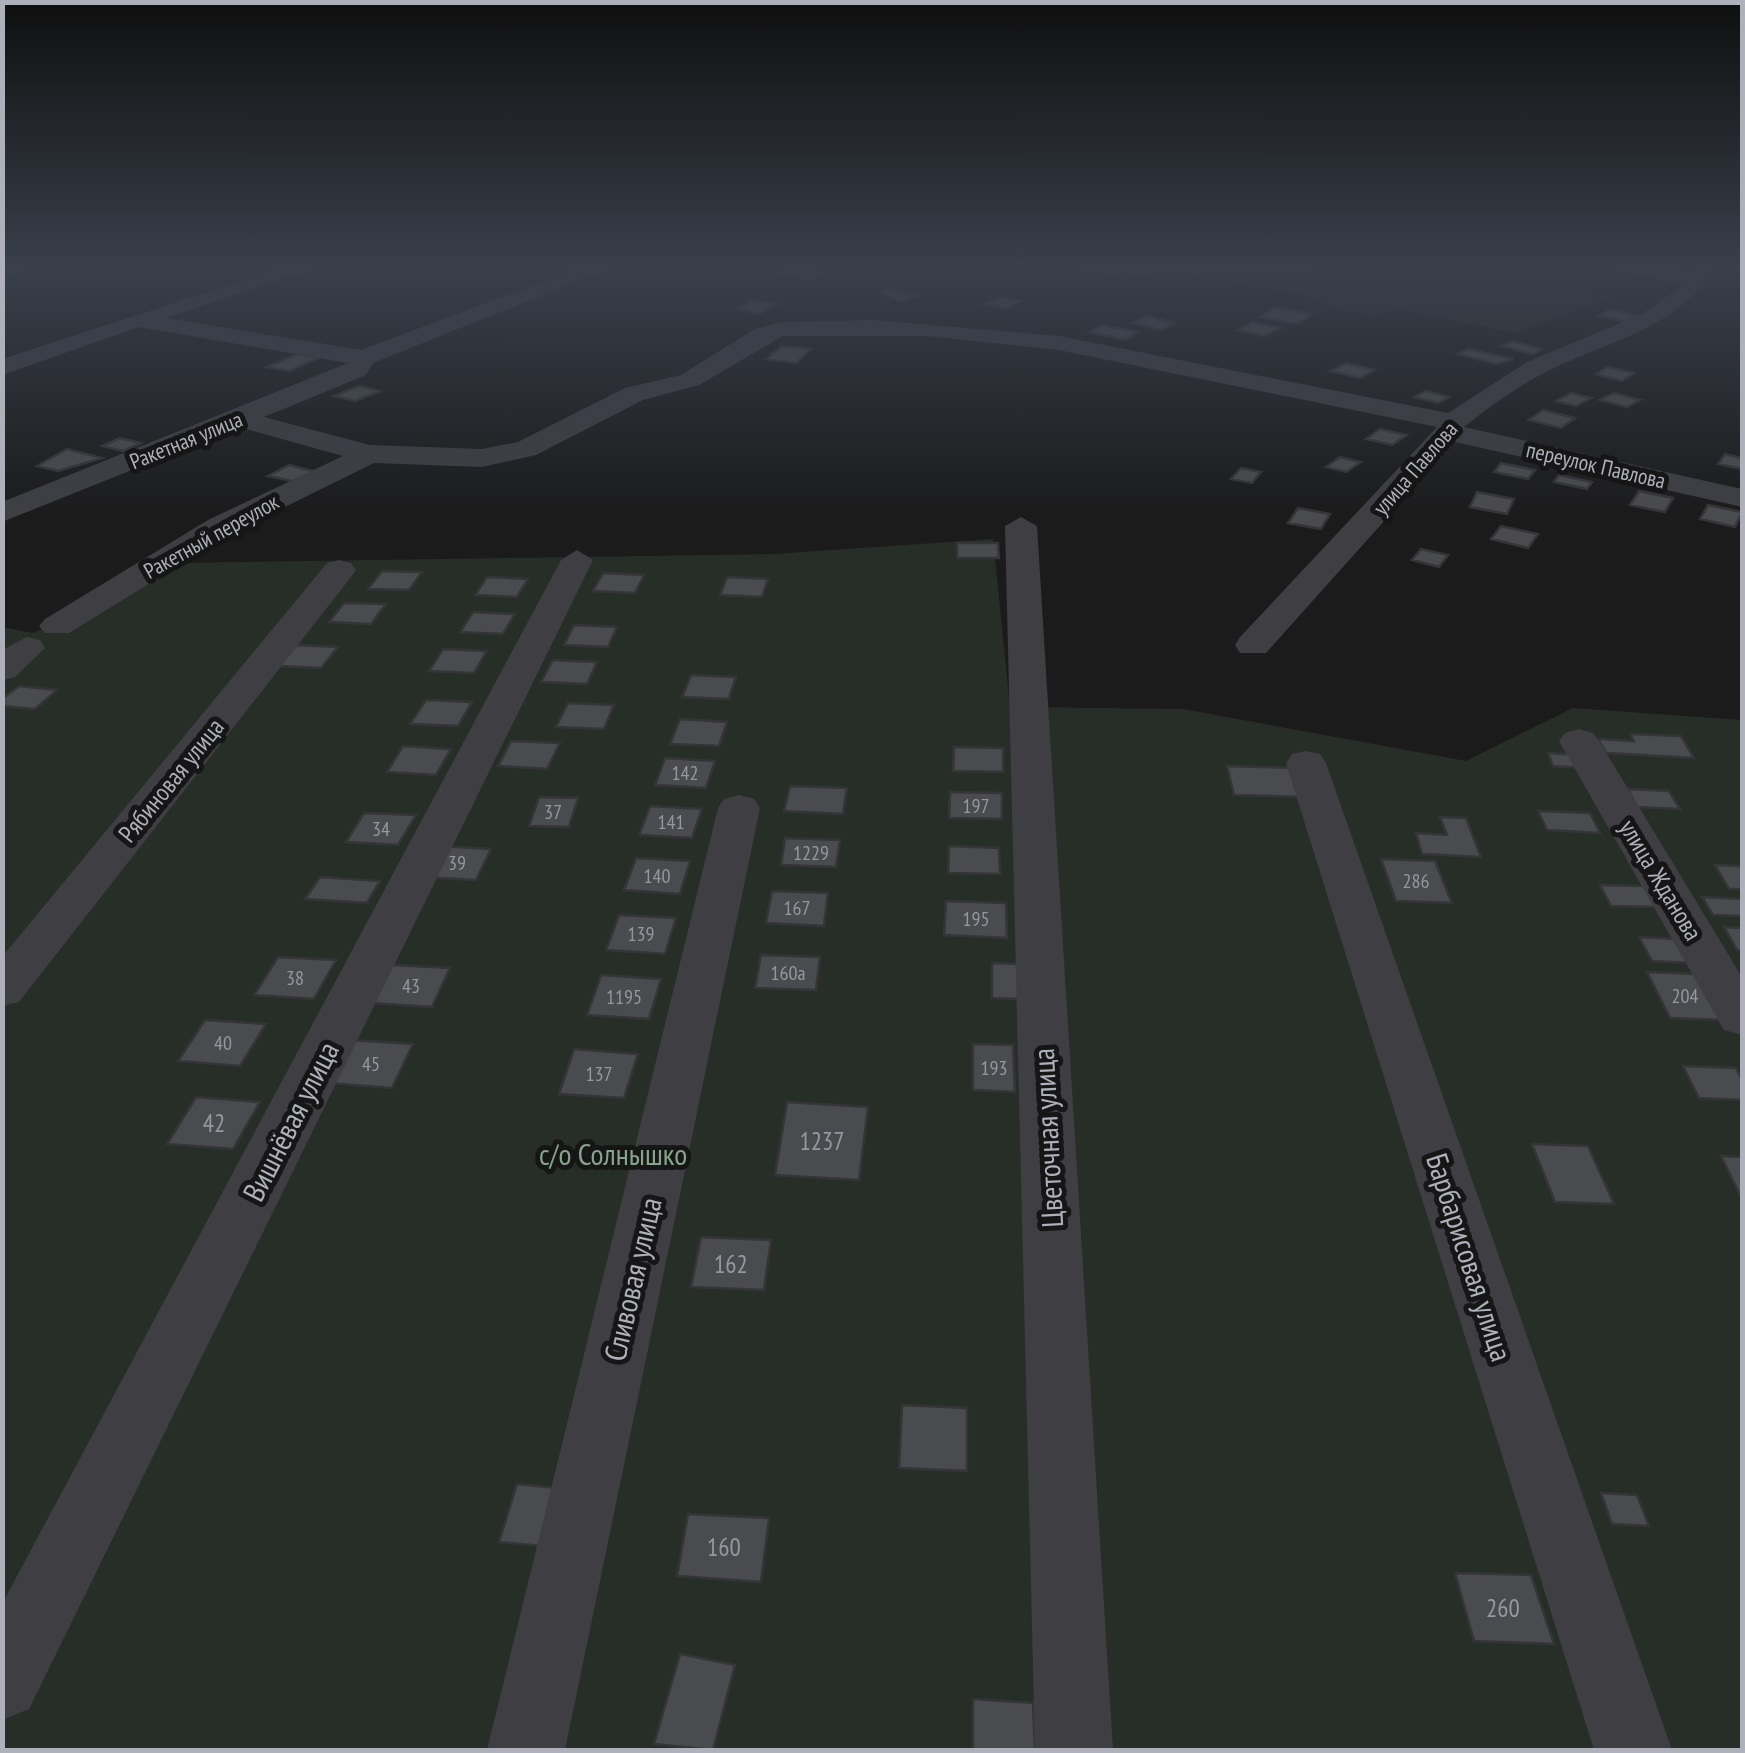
<svg xmlns="http://www.w3.org/2000/svg" width="1745" height="1753" viewBox="0 0 1745 1753" font-family="'PT Sans Narrow',sans-serif">
  <style>
    .green { fill: #272e28 }
    .building { fill: #4a4b4e; stroke: #353538; stroke-width: 2.5 }
    .lines { fill: none; stroke-linecap: round; stroke-linejoin: round }
    .minor { fill: #3e3e43; fill-rule: evenodd }
    .labels { text-anchor: middle; dominant-baseline: central; stroke-width: 10; stroke-linejoin: round; paint-order: stroke }
    .number-label { font-size: 20px; fill: #96989f }
    .far-street-label { font-size: 22px; fill: #afb1ba; stroke: #161617 }
    .street-label { font-size: 25px; fill: #afb1ba; stroke: #161617 }
    .near-number-label { font-size: 25px; fill: #96989f }
    .near-street-label { font-size: 30px; fill: #afb1ba; stroke: #161617 }
    .near-park-label { font-size: 30px; fill: #88a38c; stroke: #161617 }
  </style>
  <rect width="100%" height="100%" fill="#1b1b1c"/>
  <path class="green" d="M1060,268H1304L1398,286H1432L1448,278L1525,281L1618,295L1515,333L1400,309L1374,315L1340,310L1301,294L1178,274L1121,278Z
    M993,539L1010,707L1183,709L1466,761L1573,708L1742,720V1750H3L2,627L33,633L171,563L773,554Z"/>
  <path class="building" d="M795,268L826,274L811,280L779,274Z
    M890,288L919,296L901,302L878,292Z
    M999,297L1021,301L1006,309L984,304Z
    M751,300L777,304L760,314L737,309Z
    M1275,307L1312,314L1298,324L1260,317Z
    M1610,309L1637,315L1626,322L1599,316Z
    M1146,316L1175,323L1161,330L1132,323Z
    M1253,322L1280,328L1265,336L1238,330Z
    M1102,325L1138,332L1126,340L1089,332Z
    M1512,341L1543,349L1532,354L1501,346Z
    M782,346L811,349L796,363L766,359Z
    M1468,349L1513,359L1496,364L1457,354Z
    M297,354L318,358L289,371L267,367Z
    M1346,363L1375,370L1360,378L1330,371Z
    M1608,367L1634,373L1622,381L1596,374Z
    M359,386L380,391L355,401L334,396Z
    M1426,391L1449,397L1438,403L1414,397Z
    M1571,393L1591,398L1576,406L1556,401Z
    M1614,393L1640,400L1627,407L1600,400Z
    M1543,410L1575,418L1561,428L1529,420Z
    M1380,429L1407,435L1392,445L1366,439Z
    M120,438L141,443L123,451L102,446Z
    M67,449L102,458L58,471L37,466Z
    M1725,454L1742,458V469L1718,464Z
    M1340,457L1361,462L1346,472L1326,467Z
    M1501,463L1535,470L1528,479L1494,472Z
    M289,465L317,472L297,482L268,476Z
    M1241,468L1261,472L1252,483L1231,479Z
    M1559,475L1592,482L1587,489L1554,482Z
    M1639,491L1673,498L1665,512L1630,505Z
    M1477,492L1514,499L1507,514L1470,507Z
    M1708,505L1742,512L1735,527L1700,519Z
    M1298,508L1330,514L1321,529L1288,523Z
    M1501,526L1538,534L1528,548L1491,539Z
    M957,543H998L999,558H957Z
    M1421,549L1448,555L1439,567L1412,560Z
    M382,571L422,572L409,590L368,589Z
    M603,573L644,575L635,593L593,591Z
    M487,577L528,579L517,597L475,595Z
    M727,577L768,579L762,597L720,595Z
    M344,603L386,604L371,624L329,622Z
    M473,612L515,614L503,634L460,632Z
    M574,625L617,627L608,647L564,645Z
    M295,645L338,647L321,668L277,666Z
    M443,649L487,651L474,673L429,671Z
    M553,660L597,662L587,684L541,682Z
    M691,675L736,677L729,699L682,697Z
    M19,686L57,690L35,709L2,706V699Z
    M426,700L472,702L458,726L410,724Z
    M568,703L614,705L604,729L556,727Z
    M680,719L727,722L719,746L670,744Z
    M1630,734L1681,736L1694,758L1606,753L1598,739L1634,741Z
    M511,741L560,743L547,769L498,766Z
    M403,746L451,749L436,775L387,772Z
    M954,747L1003,748V772L953,771Z
    M1548,753L1577,755L1583,768L1553,766Z
    M665,758L715,761L706,788L655,785Z
    M1227,766L1298,768L1307,797L1234,795Z
    M790,786L847,788L843,814L784,811Z
    M1628,789L1669,791L1680,809L1637,807Z
    M950,792L1002,793V819L949,818Z
    M539,797L578,798L569,827L529,826Z
    M650,806L702,809L692,838L639,835Z
    M1538,811L1590,813L1600,833L1547,830Z
    M364,813L416,815L398,845L346,842Z
    M1440,817L1466,818L1481,857L1422,854L1416,833L1447,835Z
    M785,838L840,840L836,867L781,865Z
    M438,846L491,849L476,880L421,877Z
    M949,846L999,848L1000,874L948,873Z
    M636,858L690,861L680,894L624,890Z
    M1381,859L1435,861L1452,903L1396,901Z
    M1715,865L1742,866V889H1729Z
    M320,877L380,881L367,903L305,899Z
    M1600,885L1644,886L1656,907L1611,906Z
    M772,891L828,893L824,926L766,923Z
    M1702,897L1742,899V916L1713,915Z
    M946,901L1006,903L1007,938L944,935Z
    M619,915L676,918L665,954L606,950Z
    M1724,927L1742,928V950H1737Z
    M1639,937L1678,939L1691,963L1652,961Z
    M761,955L820,957L816,990L755,988Z
    M278,957L336,960L314,999L254,995Z
    M992,963L1019,964L1020,999L992,998Z
    M392,965L450,968L432,1007L371,1003Z
    M1647,972L1698,974L1724,1020L1670,1018Z
    M601,975L661,979L649,1019L587,1015Z
    M205,1020L266,1024L240,1066L178,1061Z
    M351,1040L413,1044L392,1088L328,1083Z
    M973,1044L1013,1045L1015,1092L973,1090Z
    M574,1049L638,1054L624,1098L559,1094Z
    M1683,1066L1736,1068L1742,1080V1100L1699,1098Z
    M196,1097L260,1102L233,1149L167,1144Z
    M787,1102L868,1107L859,1180L775,1175Z
    M1532,1144L1588,1146L1614,1204L1555,1202Z
    M1721,1156L1742,1157V1199Z
    M701,1237L771,1240L764,1290L691,1287Z
    M902,1405L967,1408V1471L899,1468Z
    M517,1484L568,1489L552,1547L499,1542Z
    M1601,1493L1637,1495L1649,1526L1612,1524Z
    M688,1514L769,1518L761,1582L677,1576Z
    M1455,1573L1531,1575L1554,1644L1474,1641Z
    M680,1654L735,1665L713,1750L654,1744Z
    M973,1699L1033,1703L1035,1750H973Z"/>
  <g class="lines">
    <path class="minor" d="M2,268H29L2,278Z
      M281,268H315L166,318L361,350L579,268H610L373,363L366,375L264,417L370,445L482,449L518,442L625,388L681,375L755,329L782,322L873,320L1059,336L1448,413L1527,362L1644,313L1683,284L1628,274L1617,268L1691,272L1716,268C1672,331 1615,338 1548,371C1519,385 1489,407 1464,427L1742,489V507L1455,442L1266,653H1240L1235,645L1240,637L1437,427L1059,350L927,336H783L699,385L643,400L536,455L482,467L374,463L230,534L69,633H45L39,626L45,619L208,520L343,456L239,427L2,522V502L348,363L139,327L2,375V359Z
      M1021,517L1037,526L1113,1750H1035L1005,526Z
      M577,550L593,560L29,1709L2,1720V1604L561,560Z
      M339,560L351,563L356,570L351,577L19,1002L2,1006V957L327,563Z
      M27,637L40,640L45,648L15,677L2,680V650Z
      M1579,729L1593,733L1599,741L1742,977V1035L1724,1030L1559,741L1565,733Z
      M1306,751L1320,754L1326,763L1672,1750H1594L1286,763L1292,754Z
      M739,795L754,799L760,808L565,1750H487L718,808L724,799Z"/>
  </g>
  <linearGradient id="sky" x2="0" y2="1"><stop stop-color="#0f0f0f"/><stop offset="0.52" stop-color="#393f4b"/><stop offset="1" stop-color="#393f4b" stop-opacity="0"/></linearGradient>
  <rect width="1745" height="514" fill="url(#sky)"/>
  <g class="labels">
    <g class="number-label">
      <text x="685" y="773">142</text>
      <text x="976" y="806">197</text>
      <text x="553" y="812">37</text>
      <text x="671" y="822">141</text>
      <text x="381" y="829">34</text>
      <text x="811" y="853">1229</text>
      <text x="457" y="863">39</text>
      <text x="657" y="876">140</text>
      <text x="1416" y="881">286</text>
      <text x="797" y="908">167</text>
      <text x="976" y="919">195</text>
      <text x="641" y="934">139</text>
      <text x="788" y="973">160а</text>
      <text x="295" y="978">38</text>
      <text x="411" y="986">43</text>
      <text x="1685" y="996">204</text>
      <text x="624" y="997">1195</text>
      <text x="223" y="1043">40</text>
      <text x="371" y="1064">45</text>
      <text x="994" y="1068">193</text>
      <text x="599" y="1074">137</text>
    </g>
    <g class="far-street-label">
      <text transform="translate(186 440) rotate(-22)">Ракетная улица</text>
      <text transform="translate(1596 465) rotate(13)">переулок Павлова</text>
      <text transform="translate(1415 468) rotate(-49)">улица Павлова</text>
      <text transform="translate(211 536) rotate(-29)">Ракетный переулок</text>
    </g>
    <g class="street-label">
      <text transform="translate(171 780) rotate(-51)">Рябиновая улица</text>
      <text transform="translate(1661 880) rotate(59)">улица Жданова</text>
    </g>
    <g class="near-number-label">
      <text x="214" y="1123">42</text>
      <text x="822" y="1141">1237</text>
      <text x="731" y="1264">162</text>
      <text x="724" y="1547">160</text>
      <text x="1503" y="1608">260</text>
    </g>
    <g class="near-street-label">
      <text transform="translate(290 1121) rotate(-63)">Вишнёвая улица</text>
      <text transform="translate(1047 1138) rotate(-93)">Цветочная улица</text>
      <text transform="translate(1470 1257) rotate(72)">Барбарисовая улица</text>
      <text transform="translate(632 1279) rotate(-77)">Сливовая улица</text>
    </g>
    <g class="near-park-label">
      <text x="613" y="1153">с/о Солнышко</text>
    </g>
  </g>
  <rect width="1745" height="1753" fill="none" stroke="#afb1ba" stroke-width="10"/>
</svg>
